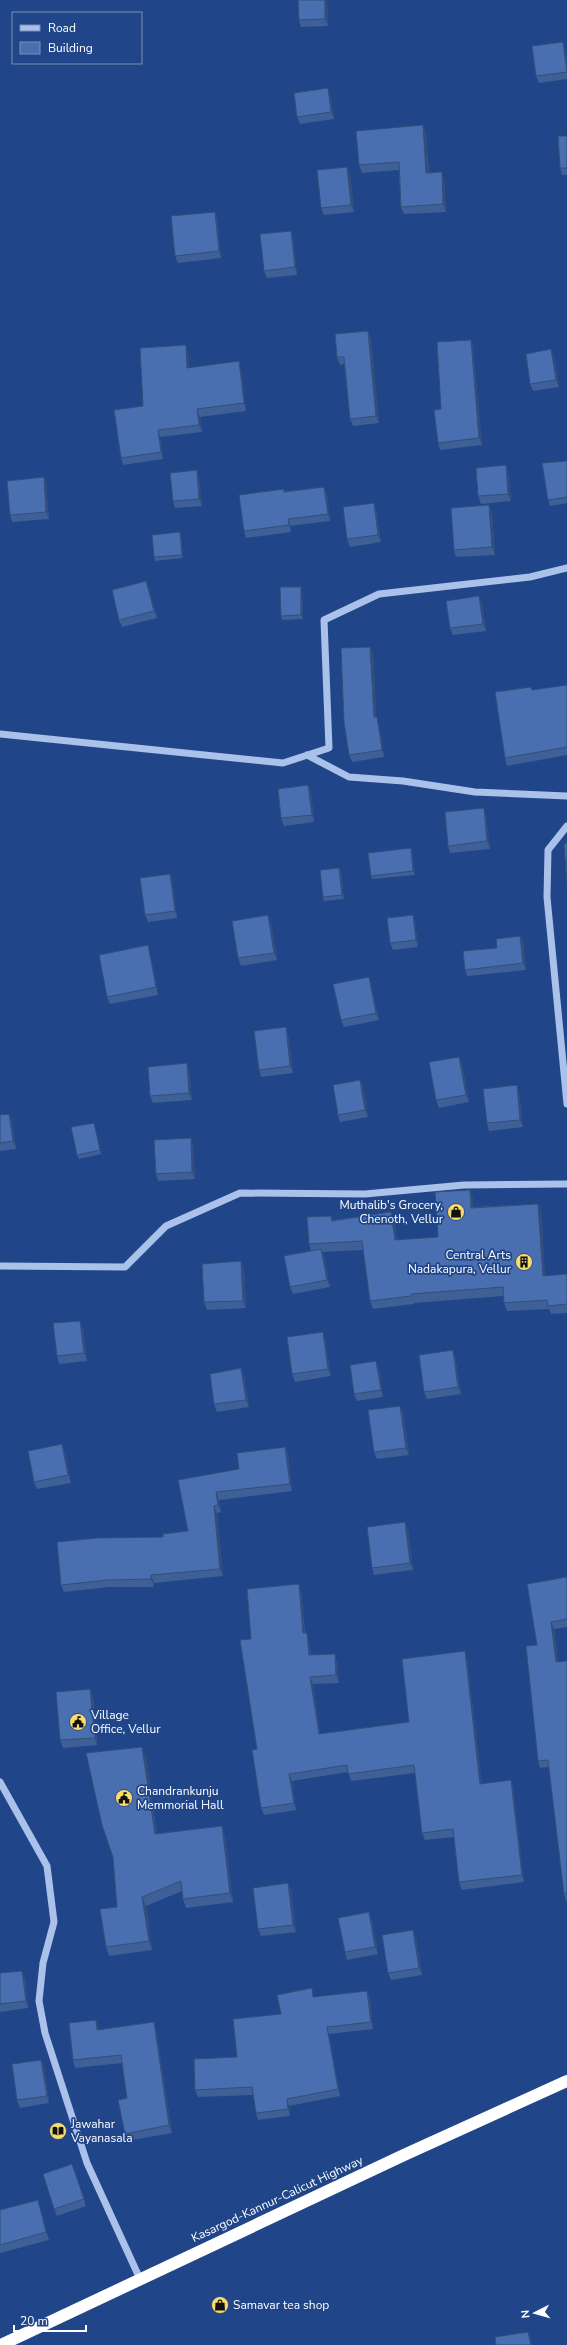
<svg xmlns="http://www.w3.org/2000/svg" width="567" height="2345" viewBox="0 0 567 2345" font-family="'Nunito Sans',sans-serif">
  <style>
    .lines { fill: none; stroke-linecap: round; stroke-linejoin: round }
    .minor { stroke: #aac2ea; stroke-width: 7 }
    .highway { stroke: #fff; stroke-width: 12 }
    .wall { fill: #3f5f97 }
    .shaded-wall { fill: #334e7b }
    .building { fill: #496fb0; stroke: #334e7b }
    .labels { text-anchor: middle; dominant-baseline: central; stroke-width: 3.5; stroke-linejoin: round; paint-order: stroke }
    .poi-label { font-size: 12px; fill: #fff; stroke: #204588; text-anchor: start }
    .street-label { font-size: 12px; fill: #fff; stroke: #204588 }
  </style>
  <rect width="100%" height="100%" fill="#204588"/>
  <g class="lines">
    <path class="minor" d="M0,734L283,763L329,748L324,620L379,594L530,577L567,568
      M307,755L349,777L403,781L475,792L567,796
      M567,826L548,850L547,897L567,1104
      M0,1266L125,1267L166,1226L240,1193L365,1194L464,1185L567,1184
      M0,1782L47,1866L54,1922L43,1963L39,2001L45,2033L87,2163L140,2279"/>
    <path class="highway" d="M1,2345L404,2155L567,2081"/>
  </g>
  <path class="wall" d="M327,0L328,26L301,27L299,20Z
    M565,49L567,61V79L539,83L536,76Z
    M330,95L334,119L300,124L297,117Z
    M426,133L429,173L444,179L446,212L404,214L401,207L399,170L362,173L359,165Z
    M567,136V175H562L560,168Z
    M350,174L354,212L324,215L321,208Z
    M215,212L217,219L221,258L178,263L175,256Z
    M291,231L293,238L297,275L267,278L264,271Z
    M368,331L371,339L379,423L353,426L350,419L344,364L340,365L337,357Z
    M471,340L473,348L482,445L440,450L438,443L441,409Z
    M188,353L189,368L241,369L246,411L200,417L202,432L160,437L163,459L123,465L121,458L143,406Z
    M554,357L559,387L533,391L530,384Z
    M567,461V503L550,506L548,500Z
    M506,465L508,472L511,501L481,504L478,496Z
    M44,477L46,485L49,519L12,522L10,515Z
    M199,478L202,506L175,508L173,501Z
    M285,492L327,494L330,521L290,526L291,532L246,538L244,531Z
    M374,503L376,510L381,542L350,547L347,539Z
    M489,505L492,513L495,555L456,557L454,550Z
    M181,536L183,558L155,561L154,557Z
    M146,581L149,589L157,618L122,627L119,620Z
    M301,587L302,590L303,619L282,620L281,616Z
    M479,596L482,604L486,631L453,635L450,628Z
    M370,647L373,654L376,717L379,724L384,757L352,762L349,755Z
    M567,685V755L507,766L505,758L532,690Z
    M308,785L311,793L314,822L284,826L281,818Z
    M486,815L490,849L450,853L448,846Z
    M411,848L412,852L415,875L372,879L371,876Z
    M339,868L341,872L344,899L324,901L323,897Z
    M170,874L172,881L177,918L148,922L145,915Z
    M413,915L415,922L418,947L393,950L390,943Z
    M271,923L277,960L241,966L238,958Z
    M520,936L523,942L526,970L467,976L465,970L497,948Z
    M150,952L158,995L110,1004L107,997Z
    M369,977L371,984L379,1020L344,1027L341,1020Z
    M286,1027L288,1034L293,1073L261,1077L259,1070Z
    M459,1057L462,1064L469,1102L439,1108L436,1100Z
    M189,1070L192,1100L153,1103L150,1096Z
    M360,1080L363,1088L368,1117L340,1122L338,1115Z
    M519,1093L523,1127L489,1131L487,1123Z
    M9,1114L12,1121L16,1149L0,1151V1115Z
    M94,1123L101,1154L79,1159L77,1155Z
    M193,1145L195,1179L158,1181L156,1174Z
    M470,1190L473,1198V1207L538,1204L541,1212L545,1276L567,1274V1313L551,1314L549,1309L507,1311L504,1303L503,1296L414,1303V1304L373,1309L370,1301L364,1250L322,1252L324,1256L330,1287L293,1294L290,1287L311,1251L309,1244L333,1220L391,1212L394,1220L397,1240L438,1237Z
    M241,1261L244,1269L246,1308L207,1310L204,1302Z
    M83,1328L87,1361L59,1364L57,1356Z
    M325,1339L331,1376L295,1382L292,1374Z
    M455,1357L461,1394L427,1399L424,1392Z
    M379,1368L383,1397L357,1401L354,1394Z
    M244,1376L249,1407L217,1412L214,1404Z
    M400,1406L403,1413L409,1455L377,1459L374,1452Z
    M285,1447L288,1454L292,1491L219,1500L221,1512L217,1513L223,1576L154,1583V1587H109L64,1592L61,1585L163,1537L188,1531L178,1480L239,1469Z
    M65,1452L71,1483L37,1489L34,1482Z
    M405,1522L408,1529L413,1570L374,1575L372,1568Z
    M567,1577V1627L554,1629L558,1662L567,1661V1901H566L564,1894L549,1767L540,1768L538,1761L537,1645Z
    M301,1591L305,1633L309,1640L311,1655L337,1661L339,1683L313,1684L320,1734L409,1722L467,1659L482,1784L511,1780L513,1788L524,1882L462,1890L459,1882L454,1837L425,1840L422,1833L415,1773L351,1781L348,1772L292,1781L296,1810L264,1815L261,1808L257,1749L251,1639Z
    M93,1696L97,1745L63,1748L60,1740Z
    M146,1756L157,1834L222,1826L225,1836L233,1902L186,1908L183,1899L182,1891L146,1906L152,1950L109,1956L106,1947L117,1907L113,1857Z
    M288,1883L291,1890L296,1932L261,1936L258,1929Z
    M372,1920L378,1954L347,1960L345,1952Z
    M416,1938L422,1975L391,1980L388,1973Z
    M0,1973L25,1978L28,2008L0,2012Z
    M367,1991L370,1998L373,2029L329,2034L340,2096L289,2106L290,2116L258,2120L256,2113L253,2095L198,2097L195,2090L237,2057L281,2014L315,1997Z
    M154,2022L156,2029L172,2133L127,2141L125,2134L127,2098L122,2063L75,2068L73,2060L99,2028V2030Z
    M41,2060L44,2067L49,2103L20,2108L17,2100Z
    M75,2171L86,2206L57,2216L54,2209Z
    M40,2207L49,2240L0,2253V2210Z"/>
  <path class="shaded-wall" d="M325,0H327L328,26L325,19Z
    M563,42L565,49L567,61V73Z
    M328,88L330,95L334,119L331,112Z
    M423,125L426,133L429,180L426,173Z
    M347,167L350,174L354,212L351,205Z
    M442,172L444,179L446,212L443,204Z
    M215,212L217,219L221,258L219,251Z
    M291,231L293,238L297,275L295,267Z
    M368,331L371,339L379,423L376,416Z
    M471,340L473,348L482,445L479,438Z
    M186,345L188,353L190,376L187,368Z
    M551,349L554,357L559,387L556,380Z
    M239,361L241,369L246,411L244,403Z
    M197,409L200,417L202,432L199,425Z
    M158,430L160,437L163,459L161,452Z
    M506,465L508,472L511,501L508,494Z
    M197,470L199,478L202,506L199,499Z
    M44,477L46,485L49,519L46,512Z
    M324,487L327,494L330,521L328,514Z
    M374,503L376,510L381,542L378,535Z
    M489,505L492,513L495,555L492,547Z
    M288,519L290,526L291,532L289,525Z
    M180,532L181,536L183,558L182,555Z
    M146,581L149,589L157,618L154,611Z
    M301,587L302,590L303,619L301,615Z
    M479,596L482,604L486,631L483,624Z
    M370,647L373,654L377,724L374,717Z
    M377,717L379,724L384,757L382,750Z
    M308,785L311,793L314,822L312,815Z
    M484,808L486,815L490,849L487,841Z
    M411,848L412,852L415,875L413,871Z
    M339,868L341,872L344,899L342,895Z
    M170,874L172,881L177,918L175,911Z
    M268,915L271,923L277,960L274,953Z
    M413,915L415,922L418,947L416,940Z
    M520,936L523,942L526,970L523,963Z
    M148,945L150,952L158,995L156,987Z
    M369,977L371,984L379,1020L376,1013Z
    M286,1027L288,1034L293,1073L290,1066Z
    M459,1057L462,1064L469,1102L466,1095Z
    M187,1063L189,1070L192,1100L189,1093Z
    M360,1080L363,1088L368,1117L365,1110Z
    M517,1085L519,1093L523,1127L520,1120Z
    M9,1114L12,1121L16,1149L13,1141Z
    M191,1138L193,1145L195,1179L192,1172Z
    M470,1190L473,1198L474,1216L471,1208Z
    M538,1204L541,1212L546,1284L543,1276Z
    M391,1212L394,1220L398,1248L395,1240Z
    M321,1249L324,1256L330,1287L327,1280Z
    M241,1261L244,1269L246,1308L243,1301Z
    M80,1321L83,1328L87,1361L84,1353Z
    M323,1332L325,1339L331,1376L328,1369Z
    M453,1350L455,1357L461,1394L458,1387Z
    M376,1361L379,1368L383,1397L381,1390Z
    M241,1368L244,1376L249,1407L246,1400Z
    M400,1406L403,1413L409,1455L406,1448Z
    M62,1444L65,1452L71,1483L68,1475Z
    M285,1447L288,1454L292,1491L290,1484Z
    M216,1492L219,1500L221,1512L218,1505Z
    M214,1506L217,1513L223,1576L220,1569Z
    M405,1522L408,1529L413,1570L410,1563Z
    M151,1575L154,1583V1587L151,1579Z
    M299,1584L301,1591L305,1640L303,1633Z
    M551,1622L554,1629L559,1669L556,1662Z
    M307,1633L309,1640L312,1663L309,1655Z
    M465,1651L467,1659L483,1791L480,1784Z
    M335,1654L337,1661L339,1683L336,1675Z
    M310,1677L313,1684L321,1741L319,1734Z
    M90,1689L93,1696L97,1745L95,1738Z
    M142,1747L146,1756L158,1843L155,1834Z
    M289,1774L292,1781L296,1810L294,1803Z
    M511,1780L513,1788L524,1882L522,1875Z
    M222,1826L225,1836L233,1902L230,1893Z
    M288,1883L291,1890L296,1932L293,1925Z
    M142,1897L146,1906L152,1950L149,1941Z
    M369,1912L372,1920L378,1954L375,1947Z
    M413,1930L416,1938L422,1975L419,1968Z
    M22,1971L25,1978L28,2008L26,2001Z
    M367,1991L370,1998L373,2029L371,2022Z
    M96,2020L99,2028L100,2038L97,2030Z
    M154,2022L156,2029L172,2133L169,2125Z
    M327,2027L329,2034L340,2096L338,2089Z
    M41,2060L44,2067L49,2103L47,2096Z
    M287,2099L289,2106L290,2116L288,2109Z
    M38,2200L40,2207L49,2240L46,2232Z
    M528,2332L531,2339L532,2345H531Z"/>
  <path class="building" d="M298,0H325V19L299,20Z
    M563,42L567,72L536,76L532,46Z
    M328,88L331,112L297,117L294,93Z
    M423,125L426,173L442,172L443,204L401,207L399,162L359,165L356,131Z
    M558,136H567V168H560Z
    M347,167L351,205L321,208L317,170Z
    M215,212L219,251L175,256L171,216Z
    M291,231L295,267L264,271L260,234Z
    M368,331L376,416L350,419L344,357H337L335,334Z
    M471,340L479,438L438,443L434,410L441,409L437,342Z
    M186,345L187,368L239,361L244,403L197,409L199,425L158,430L161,452L121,458L114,410L143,406L140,348Z
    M551,349L556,380L530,384L526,354Z
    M567,461V497L548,500L542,463Z
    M506,465L508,494L478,496L476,468Z
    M197,470L199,499L173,501L170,473Z
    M44,477L46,512L10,515L7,481Z
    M324,487L328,514L288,519L289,525L244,531L239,495L284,489V492Z
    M374,503L378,535L347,539L343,507Z
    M489,505L492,547L454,550L451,508Z
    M180,532L182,555L154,557L152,535Z
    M146,581L154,611L119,620L112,590Z
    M280,587H301V615L281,616Z
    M479,596L483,624L450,628L446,601Z
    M370,647L374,717H377L382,750L349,755L344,722L341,648Z
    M567,685V747L505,758L495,692L531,687L532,690Z
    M308,785L312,815L281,818L278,789Z
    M484,808L487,841L448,846L445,812Z
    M567,843V885L564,844Z
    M411,848L413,871L371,876L368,853Z
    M339,868L342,895L323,897L320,870Z
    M170,874L175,911L145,915L140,878Z
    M268,915L274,953L238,958L232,921Z
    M413,915L416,940L390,943L387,918Z
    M520,936L523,963L465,970L463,951L497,948L496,939Z
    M148,945L156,987L107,997L99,955Z
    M369,977L376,1013L341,1020L333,984Z
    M286,1027L290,1066L259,1070L254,1031Z
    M459,1057L466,1095L436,1100L429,1062Z
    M187,1063L189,1093L150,1096L148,1067Z
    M360,1080L365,1110L338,1115L333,1085Z
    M517,1085L520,1120L487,1123L483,1089Z
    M9,1114L13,1141L0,1143V1115Z
    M94,1123L100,1150L77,1155L71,1127Z
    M191,1138L192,1172L156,1174L154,1140Z
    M470,1190L471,1208L538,1204L543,1276L567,1274V1304L548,1306L547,1300L504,1303L503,1287L411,1294V1296L370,1301L362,1241L309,1244L307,1217L331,1216L332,1221L391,1212L395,1240L438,1237L435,1192Z
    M321,1249L327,1280L290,1287L284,1256Z
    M241,1261L243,1301L204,1302L202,1264Z
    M80,1321L84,1353L57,1356L53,1323Z
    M323,1332L328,1369L292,1374L287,1337Z
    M453,1350L458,1387L424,1392L419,1355Z
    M376,1361L381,1390L354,1394L350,1365Z
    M241,1368L246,1400L214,1404L210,1374Z
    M400,1406L406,1448L374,1452L368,1410Z
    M62,1444L68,1475L34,1482L28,1451Z
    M285,1447L290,1484L216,1492L218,1505L214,1506L220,1569L151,1575V1579L107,1580L61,1585L57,1542L97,1538L163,1537V1534L188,1531L178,1480L239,1469L237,1453Z
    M405,1522L410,1563L372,1568L367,1527Z
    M567,1577V1619L551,1622L556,1662L567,1661V1893L564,1894L548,1760L538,1761L526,1646L537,1645L527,1584Z
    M299,1584L303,1633H307L309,1655L335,1654L336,1675L310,1677L319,1734L409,1722L402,1659L465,1651L480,1784L511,1780L522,1875L459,1882L453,1829L422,1833L414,1765L348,1774L347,1765L289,1774L294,1803L261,1808L252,1750L257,1749L240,1640L251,1639L247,1589Z
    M90,1689L95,1738L60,1740L56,1692Z
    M142,1747L155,1834L222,1826L230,1893L183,1899L181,1881L142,1897L149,1941L106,1947L100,1909L117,1907L113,1857L102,1825L86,1753Z
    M288,1883L293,1925L258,1929L253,1888Z
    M369,1912L375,1947L345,1952L338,1918Z
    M413,1930L419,1968L388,1973L382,1935Z
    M22,1971L26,2001L0,2004V1973Z
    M312,1988L313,1997L367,1991L371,2022L327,2027L338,2089L287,2099L288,2109L256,2113L252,2087L195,2090L194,2059L237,2057L233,2019L281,2014L277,1995Z
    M96,2020L97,2030L154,2022L169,2125L125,2134L118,2100L127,2098L121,2055L73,2060L69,2023Z
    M41,2060L47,2096L17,2100L12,2064Z
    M72,2164L84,2199L54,2209L43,2174Z
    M38,2200L46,2232L0,2245V2210Z
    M528,2332L531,2345H496L495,2337Z"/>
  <defs>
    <g id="shop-disc" transform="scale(0.9)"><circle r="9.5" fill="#f8db6b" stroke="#204588"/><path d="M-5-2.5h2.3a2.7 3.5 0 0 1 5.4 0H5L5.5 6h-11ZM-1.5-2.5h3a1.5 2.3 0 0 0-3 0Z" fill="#111"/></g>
    <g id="building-disc" transform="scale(0.9)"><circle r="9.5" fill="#f8db6b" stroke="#204588"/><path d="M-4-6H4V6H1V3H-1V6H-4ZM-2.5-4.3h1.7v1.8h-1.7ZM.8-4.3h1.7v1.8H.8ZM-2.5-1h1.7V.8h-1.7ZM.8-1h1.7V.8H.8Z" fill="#111"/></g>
    <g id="civic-disc" transform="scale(0.9)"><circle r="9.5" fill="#f8db6b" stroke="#204588"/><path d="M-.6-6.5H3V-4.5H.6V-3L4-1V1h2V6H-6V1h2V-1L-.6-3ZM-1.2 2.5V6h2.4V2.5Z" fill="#111"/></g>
    <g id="library-disc" transform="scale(0.9)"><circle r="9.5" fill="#f8db6b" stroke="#204588"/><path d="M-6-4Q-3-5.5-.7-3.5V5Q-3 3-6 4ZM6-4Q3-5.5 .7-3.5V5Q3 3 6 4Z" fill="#111"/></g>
  </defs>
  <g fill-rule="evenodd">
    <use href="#shop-disc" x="456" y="1212"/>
    <use href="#building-disc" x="524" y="1262"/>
    <use href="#civic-disc" x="78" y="1722"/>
    <use href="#civic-disc" x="124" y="1798"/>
    <use href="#library-disc" x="58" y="2131"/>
    <use href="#shop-disc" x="220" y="2305"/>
  </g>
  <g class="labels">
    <g class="poi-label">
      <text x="443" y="1205" text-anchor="end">Muthalib's Grocery,<tspan x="443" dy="14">Chenoth, Vellur</tspan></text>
      <text x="511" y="1255" text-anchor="end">Central Arts<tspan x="511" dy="14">Nadakapura, Vellur</tspan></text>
      <text x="91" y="1715">Village<tspan x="91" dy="14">Office, Vellur</tspan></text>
      <text x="137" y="1791">Chandrankunju<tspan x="137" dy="14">Memmorial Hall</tspan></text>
      <text x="71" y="2124">Jawahar<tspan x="71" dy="14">Vayanasala</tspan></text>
      <text x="233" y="2305">Samavar tea shop</text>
    </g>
    <g class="street-label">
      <text transform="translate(277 2199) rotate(-25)">Kasargod-Kannur-Calicut Highway</text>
    </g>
  </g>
  <rect x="12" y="12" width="130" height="52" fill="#204588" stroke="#798fb8"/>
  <rect x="20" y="25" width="20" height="6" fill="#aac2ea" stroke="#798fb8"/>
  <text x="48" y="32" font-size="12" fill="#ffffff">Road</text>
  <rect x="20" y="42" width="20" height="12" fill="#496fb0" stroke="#798fb8"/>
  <text x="48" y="52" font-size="12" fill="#ffffff">Building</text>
  <g transform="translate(535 2313) rotate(264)" stroke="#204588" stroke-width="3" paint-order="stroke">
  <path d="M0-3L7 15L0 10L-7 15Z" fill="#ffffff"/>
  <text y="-6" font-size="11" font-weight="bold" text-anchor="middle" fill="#ffffff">N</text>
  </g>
  <path d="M14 2325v6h72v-6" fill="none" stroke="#ffffff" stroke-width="2"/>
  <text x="20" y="2325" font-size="12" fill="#ffffff" stroke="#204588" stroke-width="3" paint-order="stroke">20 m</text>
</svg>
